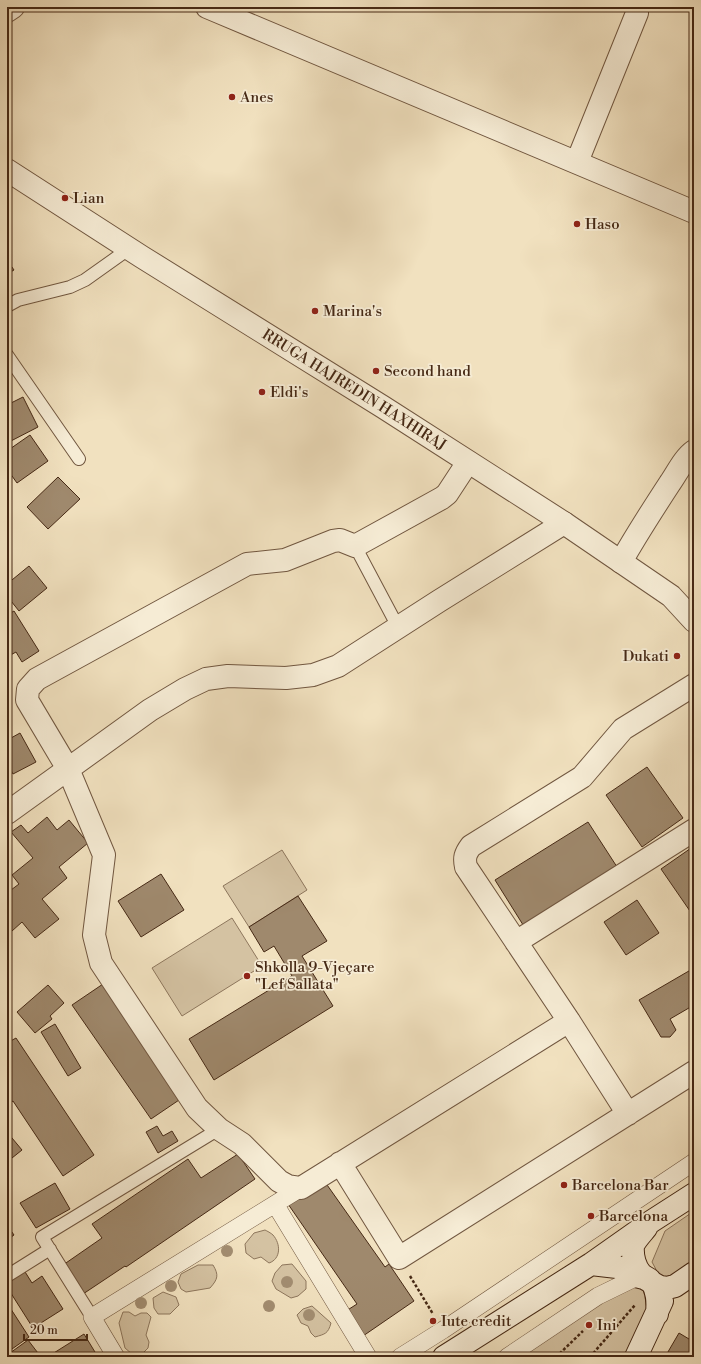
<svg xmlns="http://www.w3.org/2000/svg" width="701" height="1364" viewBox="0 0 701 1364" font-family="'Libre Bodoni',serif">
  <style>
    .green { fill: #d4c2a2; stroke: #8d765c }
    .building { fill: #9f896d; stroke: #462915 }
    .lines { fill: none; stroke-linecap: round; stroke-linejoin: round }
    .service-casing { stroke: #715740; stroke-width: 14 }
    .pedestrian-casing { stroke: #715740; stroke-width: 18 }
    .minor-casing { stroke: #715740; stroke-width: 24 }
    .tertiary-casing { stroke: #715740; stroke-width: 24 }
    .secondary-casing { stroke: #462915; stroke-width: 24 }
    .path { stroke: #462915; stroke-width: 2.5; stroke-dasharray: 3 2; stroke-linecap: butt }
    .service { stroke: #f6ecd5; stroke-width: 12 }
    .pedestrian { stroke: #f6ecd5; stroke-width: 17 }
    .minor { stroke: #f6ecd5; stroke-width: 22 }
    .tertiary { stroke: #f6ecd5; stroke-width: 22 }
    .secondary { stroke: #f6ecd5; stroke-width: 22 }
    .tree { fill: #a28d71 }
    .poi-dot { fill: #8f2418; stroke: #f6ecd5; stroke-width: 1.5 }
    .labels { text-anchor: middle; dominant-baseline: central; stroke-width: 3.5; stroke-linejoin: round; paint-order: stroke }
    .poi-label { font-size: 15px; fill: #462915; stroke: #f6ecd5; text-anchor: start }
    .street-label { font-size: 15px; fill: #462915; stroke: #f6ecd5 }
  </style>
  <rect width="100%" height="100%" fill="#f1e1bf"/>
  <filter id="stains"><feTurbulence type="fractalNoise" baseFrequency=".005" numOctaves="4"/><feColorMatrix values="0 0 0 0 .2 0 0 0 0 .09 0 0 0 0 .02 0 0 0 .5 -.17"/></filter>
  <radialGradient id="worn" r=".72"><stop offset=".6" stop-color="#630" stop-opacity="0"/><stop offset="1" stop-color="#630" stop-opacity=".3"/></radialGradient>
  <path class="green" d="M282,850L307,890L249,927L223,886Z
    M232,918L262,966L182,1016L152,968Z
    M694,1211V1262L669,1279L659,1275L652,1262L665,1231Z
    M265,1230C267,1231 271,1233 273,1235C281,1244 281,1259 269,1263L261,1257L254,1259L246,1253L245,1244L254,1233Z
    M292,1264L306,1281V1289L298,1296L291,1298L276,1289L272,1281L275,1273L282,1265Z
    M198,1265H213C219,1275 218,1279 210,1288L186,1292L181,1289L178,1282L181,1274Z
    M639,1282L651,1294V1311L628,1357H515L603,1300Z
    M163,1292L176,1297L179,1305L170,1314H158L154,1308L153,1298Z
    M312,1306L331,1323C328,1334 325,1334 315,1337L311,1333L308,1326L301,1323L297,1315L303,1309Z
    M123,1312H129L135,1316L141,1313H147L151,1317L146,1335L149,1342L148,1348L142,1354H132L125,1348L119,1323Z"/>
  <path class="building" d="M7,260L14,270L7,274Z
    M23,397L38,427L7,443V405Z
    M30,435L48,461L17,483L7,469V451Z
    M58,477L80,499L48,529L27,507Z
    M29,566L47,588L19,611L7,596V584Z
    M14,611L39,651L22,662L16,652L7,657V615Z
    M7,731L11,738L20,733L36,762L13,774L7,763Z
    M647,767L683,818L642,847L606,795Z
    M47,817L57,830L69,820L88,843L59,867L67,878L42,899L59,919L35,938L22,922L12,931L7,925V893L19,884L12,875L33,858L11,832L21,825L28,833Z
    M588,822L619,870L525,928L495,880Z
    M694,846V913L692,914L661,869Z
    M161,874L184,910L141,937L118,901Z
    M298,896L327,941L302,956L333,1006L214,1080L189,1039L292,976L274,946L264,952L249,927Z
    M637,900L659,933L626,955L604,922Z
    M694,968V1005L670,1019L676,1030L670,1037H661L639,1000Z
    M103,984L182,1098L151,1119L72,1005Z
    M48,985L64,1003L50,1016L52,1019L35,1033L17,1012Z
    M55,1024L81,1068L68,1076L41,1032Z
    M16,1038L94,1155L63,1176L13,1101L7,1105V1043Z
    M157,1126L163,1136L172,1131L178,1141L158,1153L146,1132Z
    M7,1132L22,1150L7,1162Z
    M238,1154L255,1179L126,1267L125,1266L83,1294L63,1265L102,1238L92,1224L188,1159L201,1178Z
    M325,1182L385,1267L389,1264L414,1301L363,1336L346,1311L357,1304L288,1204Z
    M55,1183L70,1209L36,1228L20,1203Z
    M7,1225L14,1235L7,1240Z
    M22,1267L32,1283L42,1276L63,1309L33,1328L7,1287V1277Z
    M7,1303L29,1337L12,1349L7,1342Z
    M679,1333L694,1342V1357H665Z
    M84,1334L98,1357H50L49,1356Z
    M28,1340L41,1357H13L10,1353Z"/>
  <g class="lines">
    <g class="service-casing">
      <path id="service" d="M7,306L18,300L70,287L85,280L130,248
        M7,355L79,459
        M355,546L398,627
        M7,1276L50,1249
        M92,1317L42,1237L219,1129"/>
    </g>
    <g class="pedestrian-casing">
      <path id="pedestrian" d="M275,1204L368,1357
        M116,1357L92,1317L301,1188
        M400,1357L443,1330L694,1162
        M507,1357L598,1296L639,1276"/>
    </g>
    <g class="minor-casing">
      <path id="minor" d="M207,7L694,212
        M577,162L637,13
        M468,462L447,494L442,498L355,546L340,540L333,541L285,560L247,564L37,679L28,689L27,700L68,769L104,855L94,935L101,963L197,1108L219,1129L242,1144L279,1181L288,1186L301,1188L569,1021
        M621,562C636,535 653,509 670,483C677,473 684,458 694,451
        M7,813L150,710L185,689L206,679L228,676L286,678L313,675L338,666L439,601L564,523
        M516,942L694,830
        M628,1114L569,1021L466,867C464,858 465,854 471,846L582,777L623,729L694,685
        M340,1163L399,1258L694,1072"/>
    </g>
    <g class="tertiary-casing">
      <g id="tertiary">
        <path d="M7,11L13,7"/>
        <path id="s1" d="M7,170L142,257L383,407L564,523L671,596L694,621"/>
      </g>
    </g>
    <g class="secondary-casing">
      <path id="secondary" d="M646,1228C643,1232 635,1240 633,1246C632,1256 635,1268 642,1275C645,1277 648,1278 650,1280C658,1290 658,1302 657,1314
        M591,1264L617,1267L627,1270L632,1275L644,1278L660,1287L667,1288L675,1286L694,1273
        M444,1357L591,1264L652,1221L694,1194
        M636,1357L662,1301"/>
    </g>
    <path class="path" d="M410,1276L433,1314
      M556,1357L583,1331
      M590,1357L635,1305"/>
    <use href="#service" class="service"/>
    <use href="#pedestrian" class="pedestrian"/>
    <use href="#minor" class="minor"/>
    <use href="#tertiary" class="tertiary"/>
    <use href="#secondary" class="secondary"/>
  </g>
  <g class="tree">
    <circle cx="227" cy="1251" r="6"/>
    <circle cx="287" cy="1282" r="6"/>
    <circle cx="171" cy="1286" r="6"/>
    <circle cx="141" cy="1303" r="6"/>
    <circle cx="269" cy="1306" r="6"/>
    <circle cx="309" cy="1315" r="6"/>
  </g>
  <g class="poi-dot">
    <circle cx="232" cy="97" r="4"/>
    <circle cx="65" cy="198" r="4"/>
    <circle cx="577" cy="224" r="4"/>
    <circle cx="315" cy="311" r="4"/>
    <circle cx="376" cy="371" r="4"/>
    <circle cx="262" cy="392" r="4"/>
    <circle cx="677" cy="656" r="4"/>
    <circle cx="247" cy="976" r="4"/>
    <circle cx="564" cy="1185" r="4"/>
    <circle cx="591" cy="1216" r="4"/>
    <circle cx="433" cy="1321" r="4"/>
    <circle cx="589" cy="1325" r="4"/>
  </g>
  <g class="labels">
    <g class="poi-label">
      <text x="240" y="97">Anes</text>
      <text x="73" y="198">Lian</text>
      <text x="585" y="224">Haso</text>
      <text x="323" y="311">Marina's</text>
      <text x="384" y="371">Second hand</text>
      <text x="270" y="392">Eldi's</text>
      <text x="669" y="656" text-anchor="end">Dukati</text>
      <text x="255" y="967">Shkolla 9-Vjeçare<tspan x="255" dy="17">"Lef Sallata"</tspan></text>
      <text x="572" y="1185">Barcelona Bar</text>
      <text x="599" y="1216">Barcelona</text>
      <text x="441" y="1321">Iute credit</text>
      <text x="597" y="1325">Ini</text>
    </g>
    <g class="street-label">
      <text stroke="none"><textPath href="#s1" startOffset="411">RRUGA HAJREDIN HAXHIRAJ</textPath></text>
    </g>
  </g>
  <rect width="701" height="1364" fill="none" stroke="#f1e1bf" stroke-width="24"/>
  <rect x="8" y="8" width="685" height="1348" fill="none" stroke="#462915" stroke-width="2"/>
  <rect x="12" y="12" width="677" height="1340" fill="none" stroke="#462915"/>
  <path d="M24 1334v6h63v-6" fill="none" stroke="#462915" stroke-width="2"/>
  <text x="30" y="1334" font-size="12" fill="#462915" stroke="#f6ecd5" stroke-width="3" paint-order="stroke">20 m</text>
  <rect width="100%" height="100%" filter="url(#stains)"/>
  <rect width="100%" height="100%" fill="url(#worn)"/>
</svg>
